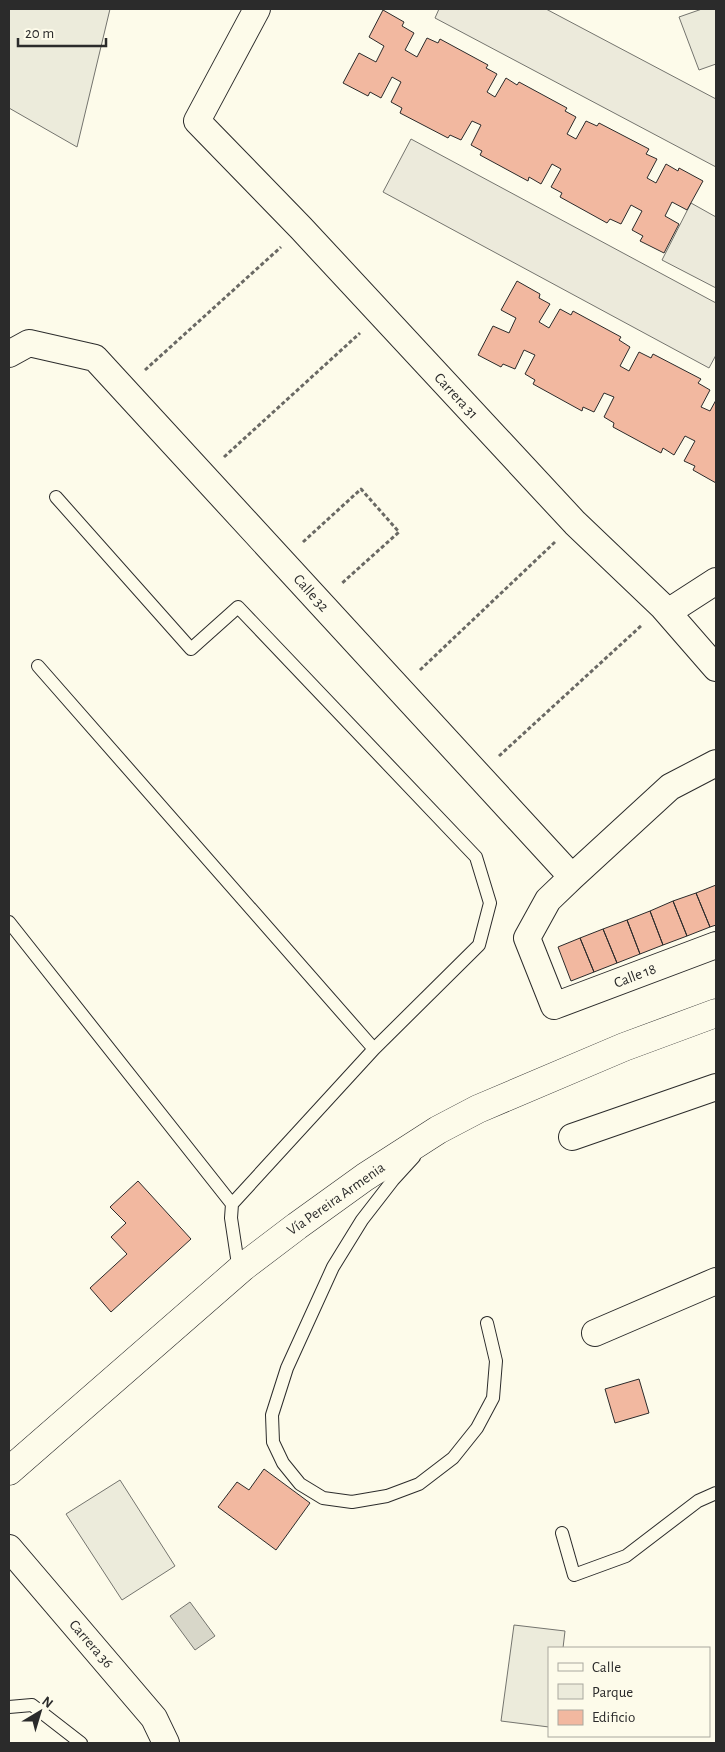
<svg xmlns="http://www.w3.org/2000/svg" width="725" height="1752" viewBox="0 0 725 1752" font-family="'Alegreya Sans',sans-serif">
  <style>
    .green { fill: #ecebdb; stroke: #74746e }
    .parking { fill: #eceadb; stroke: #74746e }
    .water { fill: #d8d7c9; stroke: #74746e }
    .building { fill: #f2b8a0; stroke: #2b2b2b }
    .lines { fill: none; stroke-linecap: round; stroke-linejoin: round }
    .service-casing { stroke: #2b2b2b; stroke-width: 14 }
    .minor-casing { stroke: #2b2b2b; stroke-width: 28 }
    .primary-casing { stroke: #2b2b2b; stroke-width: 29 }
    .path { stroke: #6a6964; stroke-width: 3; stroke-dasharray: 4 2.5; stroke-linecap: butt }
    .service { stroke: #fdfbea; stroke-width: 12 }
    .minor { stroke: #fdfbea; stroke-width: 26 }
    .primary { stroke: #fdfbea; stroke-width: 28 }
    .labels { text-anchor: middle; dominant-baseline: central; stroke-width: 4; stroke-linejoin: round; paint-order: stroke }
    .street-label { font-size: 15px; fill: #2b2b2b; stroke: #fdfbea }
  </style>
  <rect width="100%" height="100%" fill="#fdfbea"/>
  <path class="green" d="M9,9H110L77,147L9,108Z
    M702,9H716V64L699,70L679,17Z
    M120,1480L175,1566L122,1600L66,1514Z
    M514,1625L565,1631L563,1648H549V1727L501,1721Z"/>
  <path class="parking" d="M439,9H546L716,99V167L435,18Z
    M411,139L716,303V355L709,368L383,192Z
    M691,203L716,217V288L662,260Z"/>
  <path class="water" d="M190,1602L215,1636L195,1650L170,1616Z"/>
  <path class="building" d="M383,10L404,22L402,26L414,33L405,50L417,57L427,38L438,43L440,39L488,65L486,68L497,74L487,92L495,97L506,78L517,85L519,82L567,108L565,111L576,117L567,134L576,139L586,121L597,126L599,123L649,149L646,154L657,159L647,178L656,183L666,164L678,171L679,168L703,181L687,210L672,202L665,216L679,224L664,253L640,241L643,236L632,230L642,211L631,205L621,224L610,219L607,223L560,197L562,193L551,187L561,169L552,164L541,184L529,177L528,181L480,155L482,151L471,145L481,125L472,121L461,140L450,135L448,138L400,113L402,108L391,102L401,82L392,77L381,98L370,92L368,96L343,83L359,53L376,62L384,46L369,37Z
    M517,281L540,294L539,298L550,304L539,322L549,328L560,309L571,315L573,311L621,337L619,340L630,347L620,366L629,371L639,352L651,358L653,354L701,379L698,383L710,390L701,407L710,411L716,400V483L693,470L695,466L684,461L695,441L685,436L674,455L663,448L661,453L613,427L614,423L604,417L614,397L604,393L594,412L583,407L582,411L533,384L535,380L525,374L535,355L524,350L515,369L503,364L501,367L478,355L493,326L509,333L516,318L501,310Z
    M716,885V925L710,927L696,893Z
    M696,893L710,927L687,936L673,901Z
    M673,901L687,936L663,945L650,911Z
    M650,911L663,945L640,954L627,920Z
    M627,920L640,954L617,963L603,929Z
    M603,929L617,963L594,972L580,938Z
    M580,938L594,972L571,981L558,947Z
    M138,1181L191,1239L111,1312L90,1288L127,1254L111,1237L126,1223L110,1207Z
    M639,1379L649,1413L615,1423L605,1389Z
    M264,1469L310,1503L276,1550L218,1507L237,1482L249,1490Z"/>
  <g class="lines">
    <g class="service-casing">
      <path id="service" d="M56,497L191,649L238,607L476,857L490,903L479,945L374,1049L232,1204
        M38,666L374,1049
        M9,922L232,1204L231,1218L239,1271
        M414,1157L393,1180L362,1220L333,1267L287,1368L272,1415L273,1442L283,1463L300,1484L323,1498L352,1502L387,1496L419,1484L453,1458L477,1428L493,1398L496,1361L487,1323
        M562,1533L574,1575L626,1556L698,1501L716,1493
        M9,1707L32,1705L81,1743"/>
    </g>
    <g class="minor-casing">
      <path id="minor" d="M257,9L197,121L301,228L575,523L662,606L716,668
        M9,354L29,343L95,358L572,877
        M668,612L716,581
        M716,763L670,787L572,877L548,900L527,938L554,1006L716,945
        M572,1137L716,1087
        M595,1333L716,1281
        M9,1548L154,1718L166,1743"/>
    </g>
    <g class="primary-casing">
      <path id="primary" d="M9,1471L243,1267L297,1226L365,1177L438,1130L478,1109L624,1047L716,1013"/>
    </g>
    <path class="path" d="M145,370L281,247
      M224,457L360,333
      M303,542L361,489L399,532L341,584
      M420,670L555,542
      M499,756L642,625"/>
    <use href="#service" class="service"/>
    <use href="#minor" class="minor"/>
    <use href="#primary" class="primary"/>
  </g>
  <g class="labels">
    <g class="street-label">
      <text transform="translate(456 396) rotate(47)">Carrera 31</text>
      <text transform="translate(311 593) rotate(48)">Calle 32</text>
      <text transform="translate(635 976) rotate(-21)">Calle 18</text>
      <text transform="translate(336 1199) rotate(-35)">Vía Pereira Armenia</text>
      <text transform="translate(91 1644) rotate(49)">Carrera 36</text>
    </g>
  </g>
  <rect width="725" height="1752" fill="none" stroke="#2b2b2b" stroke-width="20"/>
  <rect x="548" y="1647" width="162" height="90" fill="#fdfbea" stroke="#a9a89e"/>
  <rect x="558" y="1663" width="25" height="8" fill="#fdfbea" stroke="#a9a89e"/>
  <text x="592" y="1672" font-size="15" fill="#2b2b2b">Calle</text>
  <rect x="558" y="1684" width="25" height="15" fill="#ecebdb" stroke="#a9a89e"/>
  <text x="592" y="1697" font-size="15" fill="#2b2b2b">Parque</text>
  <rect x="558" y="1710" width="25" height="15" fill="#f2b8a0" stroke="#a9a89e"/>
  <text x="592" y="1722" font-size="15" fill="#2b2b2b">Edificio</text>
  <g transform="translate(40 1712) rotate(38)" stroke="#fdfbea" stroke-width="4" paint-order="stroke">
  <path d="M0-4L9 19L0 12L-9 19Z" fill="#2b2b2b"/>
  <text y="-8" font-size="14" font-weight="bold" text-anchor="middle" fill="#2b2b2b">N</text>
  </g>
  <path d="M18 38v8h88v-8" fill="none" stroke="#2b2b2b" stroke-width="2.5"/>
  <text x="25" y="38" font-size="15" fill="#2b2b2b" stroke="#fdfbea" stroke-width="4" paint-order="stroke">20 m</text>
</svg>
